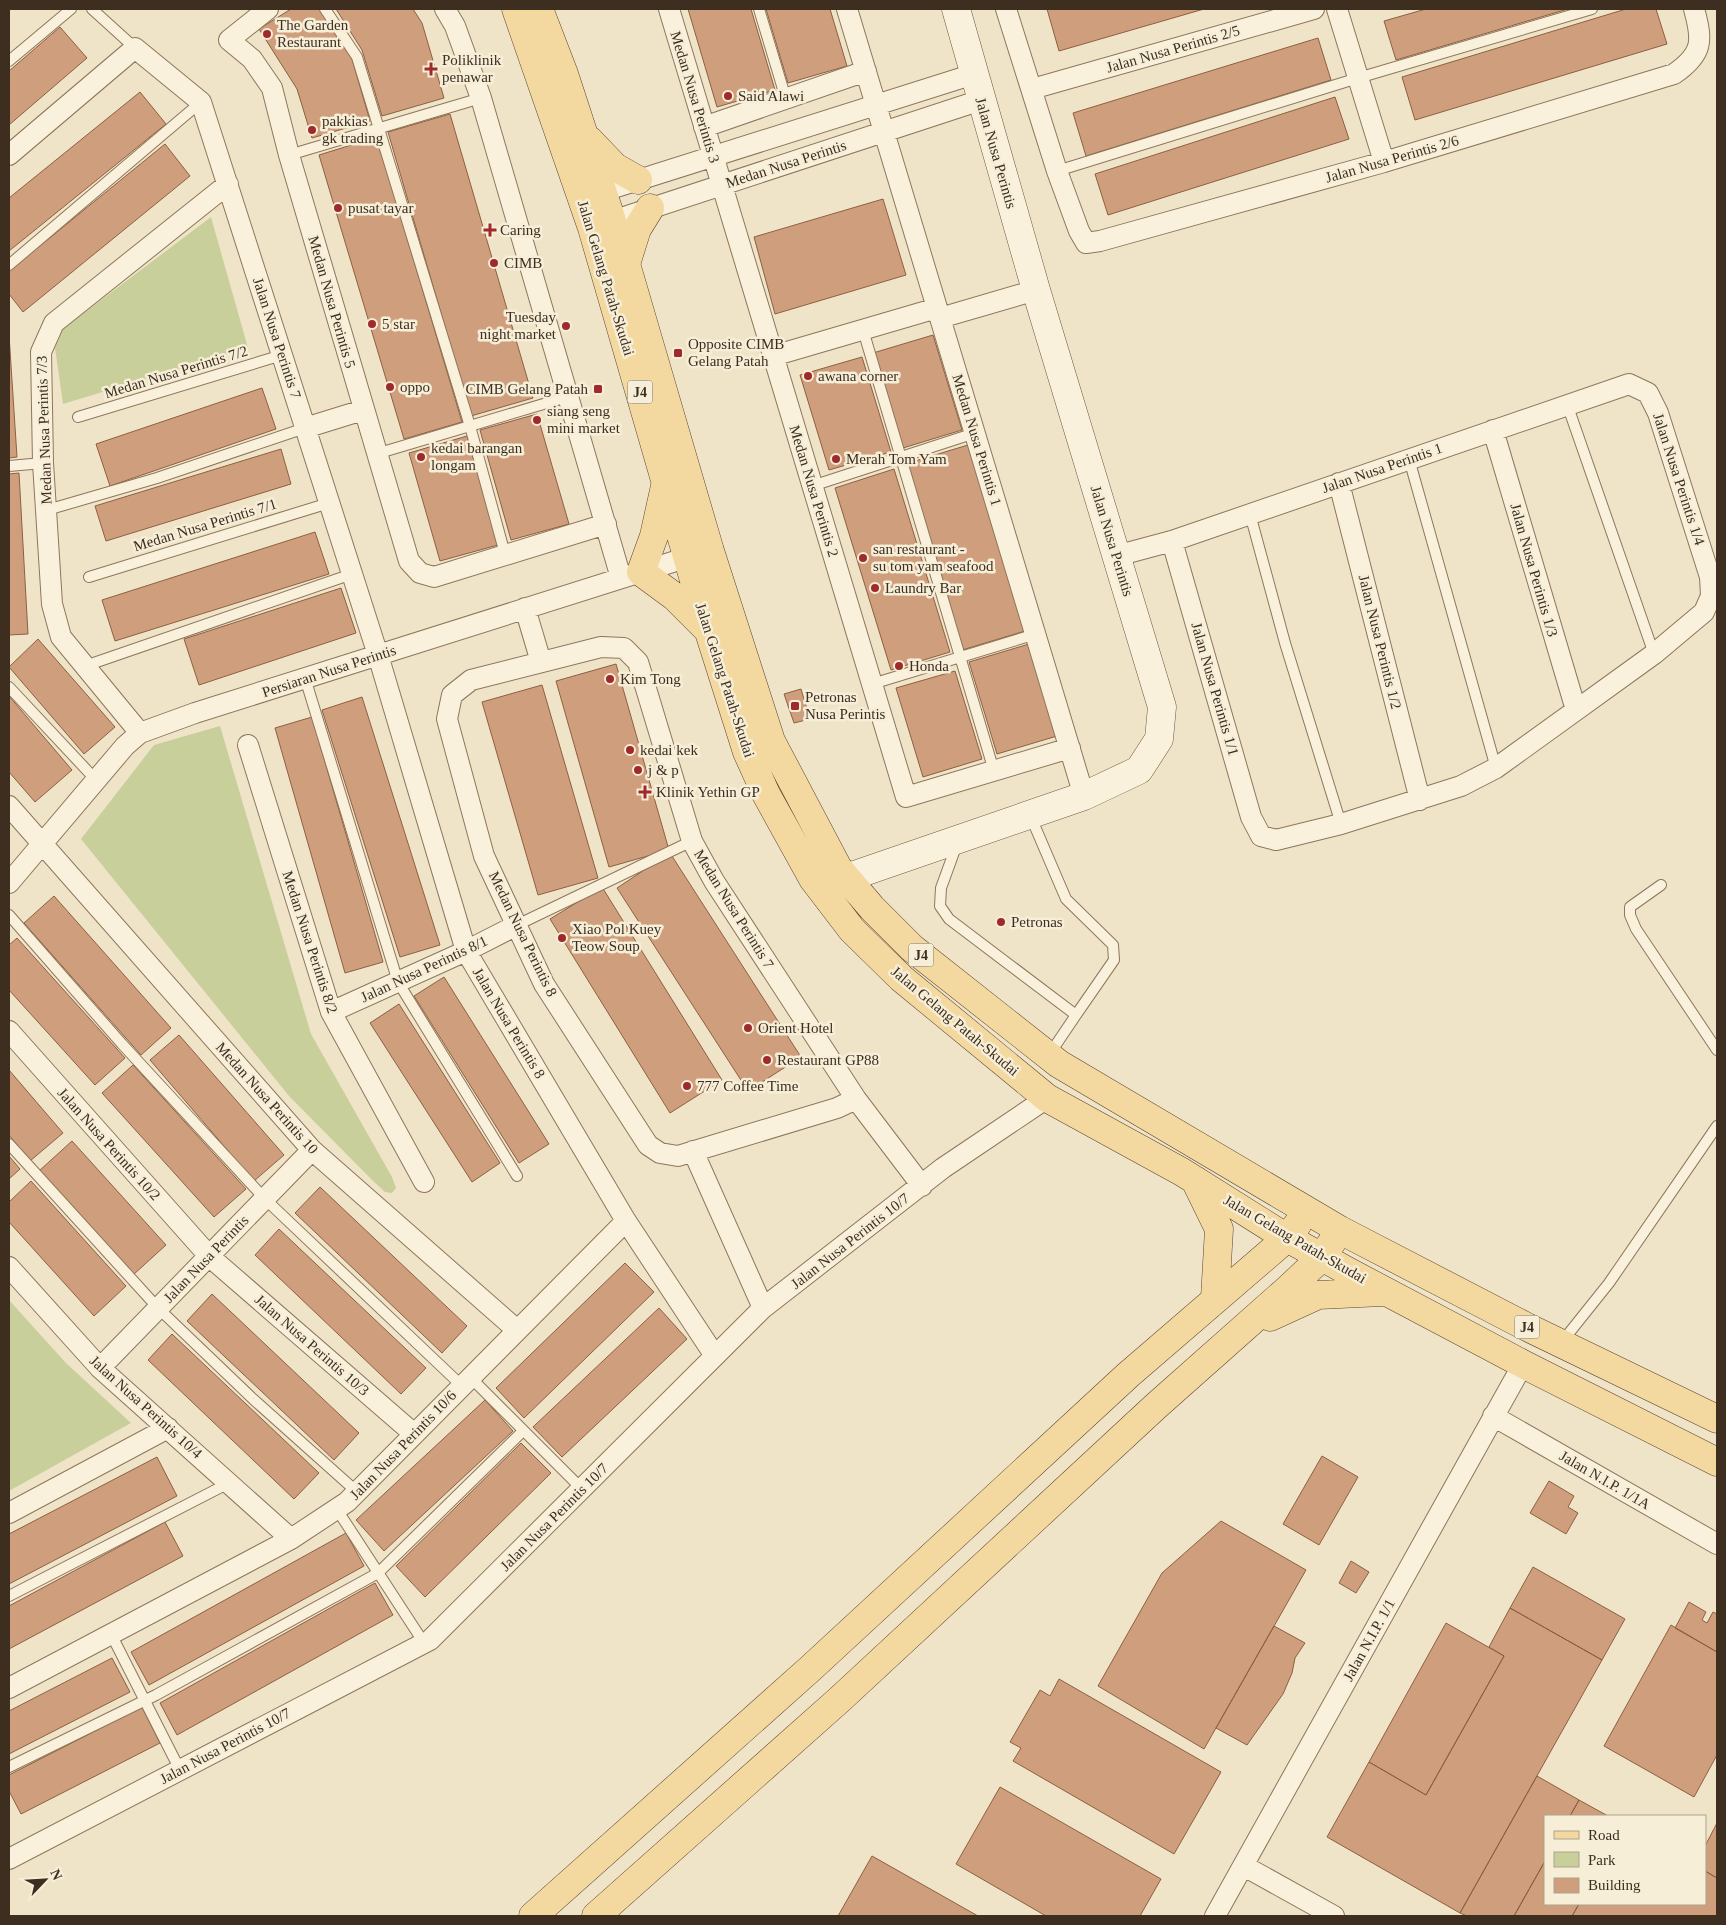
<svg xmlns="http://www.w3.org/2000/svg" width="1726" height="1925" viewBox="0 0 1726 1925" font-family="Georgia,serif">
  <style>
    .green { fill: #c9cf9b }
    .building { fill: #cf9f7d; stroke: #8d5f41 }
    .lines { fill: none; stroke-linecap: round; stroke-linejoin: round }
    .lane-casing { stroke: #8d765c; stroke-width: 12 }
    .street-casing { stroke: #8d765c; stroke-width: 22 }
    .secondary-casing { stroke: #6f573f; stroke-width: 29 }
    .primary-casing { stroke: #5b4430; stroke-width: 29 }
    .lane { stroke: #faf1dc; stroke-width: 10 }
    .street { stroke: #faf1dc; stroke-width: 20 }
    .secondary { stroke: #faf1dc; stroke-width: 28 }
    .primary { stroke: #f3d9a0; stroke-width: 28 }
    .poi-dot { fill: #9e2a2b; stroke: #f7eed8; stroke-width: 2 }
    .labels { text-anchor: middle; dominant-baseline: central; stroke-width: 5; stroke-linejoin: round; paint-order: stroke }
    .shield { fill: #f7eed8; stroke: #756857; stroke-width: 1 }
    .shield-label { font-size: 14px; font-weight: bold; fill: #3d2e20 }
    .poi-label { font-size: 15px; fill: #3d2e20; stroke: #f7eed8; text-anchor: start }
    .street-label { font-size: 15px; fill: #3d2e20; stroke: #f7eed8 }
  </style>
  <rect width="100%" height="100%" fill="#f0e4c8"/>
  <path class="green" d="M211,217L248,348L63,404L55,348L64,328Z
    M220,726L311,1034L392,1177L396,1188L392,1193L385,1192L372,1180L289,1096L81,839L154,745Z
    M9,1300L66,1363L131,1423L9,1491Z"/>
  <path class="building" d="M291,9H321L352,59L370,121L312,138L297,89L259,29Z
    M336,9H413L422,23L444,98L382,116L362,50Z
    M688,9H751L775,90L717,107Z
    M766,9H830L847,66L788,83Z
    M1047,9H1204L1059,51Z
    M1426,9H1568L1396,60L1384,21Z
    M1626,9H1656L1667,44L1415,120L1402,77Z
    M60,27L87,58L9,125V71Z
    M1318,38L1331,80L1086,156L1073,113Z
    M140,92L166,124L9,251V198Z
    M1335,97L1349,139L1108,215L1095,174Z
    M450,114L533,398L471,416L388,132Z
    M377,137L462,422L404,439L319,155Z
    M165,144L190,176L23,312L9,294V271Z
    M883,199L906,275L775,314L754,237Z
    M9,335L17,457L9,458Z
    M933,335L962,430L903,448L873,353Z
    M862,357L891,452L829,470L800,375Z
    M262,388L276,429L110,486L96,444Z
    M537,414L569,524L511,540L480,430Z
    M467,436L498,545L440,561L409,453Z
    M968,445L1025,631L962,650L905,464Z
    M281,449L291,484L106,541L95,506Z
    M894,469L950,652L891,670L835,488Z
    M19,473L28,634L9,635V474Z
    M315,532L329,574L115,641L102,600Z
    M341,588L356,633L199,685L184,639Z
    M38,639L115,727L84,754L9,667Z
    M1029,644L1057,736L997,754L969,662Z
    M616,664L669,850L609,867L556,681Z
    M955,671L982,759L923,777L896,688Z
    M542,685L598,878L538,895L482,702Z
    M801,689L810,719L794,723L784,694Z
    M9,696L72,770L35,802L9,772Z
    M362,697L440,945L400,957L322,710Z
    M312,717L383,962L345,973L275,728Z
    M670,853L801,1057L748,1091L617,888Z
    M602,887L722,1080L670,1113L550,919Z
    M54,896L171,1028L141,1055L24,923Z
    M17,938L125,1058L95,1085L9,990V945Z
    M444,977L549,1144L519,1163L414,996Z
    M399,1004L500,1163L472,1182L370,1023Z
    M179,1035L284,1155L254,1181L150,1060Z
    M133,1065L246,1189L214,1217L102,1093Z
    M9,1070L63,1133L30,1161L9,1135Z
    M72,1141L166,1245L133,1275L39,1171Z
    M9,1156L20,1169L9,1179Z
    M31,1181L126,1286L94,1316L9,1222V1202Z
    M320,1187L467,1326L442,1353L295,1213Z
    M279,1229L426,1368L401,1394L255,1255Z
    M625,1263L654,1292L524,1418L496,1388Z
    M212,1294L359,1433L334,1460L187,1321Z
    M659,1308L687,1339L562,1457L533,1427Z
    M172,1334L319,1473L294,1499L148,1360Z
    M485,1400L513,1431L384,1551L356,1520Z
    M521,1443L551,1473L425,1597L396,1566Z
    M1322,1456L1358,1477L1319,1545L1283,1524Z
    M157,1457L177,1496L9,1584V1534Z
    M1549,1481L1574,1496L1568,1507L1578,1513L1566,1534L1530,1513Z
    M1221,1521L1306,1570L1204,1749L1098,1686L1162,1573Z
    M165,1522L183,1556L9,1649V1606Z
    M346,1533L364,1566L149,1685L131,1652Z
    M1351,1561L1369,1572L1356,1593L1339,1583Z
    M1533,1567L1625,1619L1602,1660L1510,1608Z
    M375,1583L393,1615L177,1735L160,1703Z
    M1689,1602L1706,1612L1702,1620L1707,1623L1713,1612L1717,1614V1652L1675,1628Z
    M1510,1608L1602,1660L1460,1913L1327,1837L1369,1762L1426,1795L1504,1656L1489,1647Z
    M1446,1623L1504,1656L1426,1795L1369,1762Z
    M1671,1625L1717,1652V1755L1694,1797L1604,1746Z
    M1274,1626L1305,1643L1295,1658L1292,1673L1283,1694L1247,1745L1216,1728Z
    M112,1658L130,1692L9,1754V1711Z
    M1059,1679L1221,1772L1174,1854L1013,1761L1021,1748L1010,1742L1040,1690L1050,1696Z
    M142,1707L160,1743L21,1814L9,1791V1775Z
    M1537,1776L1579,1800L1570,1816H1545V1861L1514,1916H1467L1460,1913Z
    M1000,1787L1161,1879L1140,1916H1046L956,1864Z
    M1579,1800L1608,1816H1570Z
    M1717,1823V1878L1705,1871V1846Z
    M872,1856L978,1916H838Z
    M1545,1861V1904H1579L1572,1916H1514Z
    M1705,1871L1717,1878V1916H1572L1579,1904H1705Z"/>
  <g class="lines">
    <g class="lane-casing">
      <path id="lane" d="M92,9L135,48
        M325,9L357,57L470,426L505,554
        M759,9L786,99
        M9,61L71,9
        M289,155L481,98
        M1057,171L1358,78L1592,9
        M9,265L201,102
        M863,330L994,771
        M1567,404L1654,654
        M78,417L282,355
        M376,454L567,397
        M1409,459L1496,768
        M9,466L43,463
        M812,486L975,433
        M47,510L157,478L305,428
        M1250,514L1285,643L1341,824
        M89,577L329,503
        M85,666L352,574
        M305,678L398,982L517,1176
        M872,684L1036,634
        M9,687L96,780
        M957,844L941,888L940,906L949,919L1076,1015L1114,960L1113,945L1066,899L1030,815
        M1661,885L1630,907V915L1636,929L1717,1050
        M9,915L122,1044L265,1199L461,1385
        M517,925L692,841
        M1049,1055L1076,1015
        M9,1144L158,1308L253,1399L356,1491
        M1561,1343L1609,1283L1717,1126
        M470,1377L582,1489
        M336,1508L424,1643
        M9,1596L229,1483
        M111,1634L180,1770
        M9,1767L156,1695L378,1573L523,1431"/>
    </g>
    <g class="street-casing">
      <path id="street" d="M268,9L229,40L252,59L272,88L289,155L409,561L420,573L434,577L606,524
        M445,9L455,26L481,98L621,578
        M669,9L906,797L1070,748
        M847,9L1084,796
        M1006,9L1057,171L1079,231L1086,243L1100,241L1384,162L1674,74C1703,54 1703,41 1694,9
        M1337,9L1384,162
        M1032,89L1314,9
        M704,127L866,71
        M9,155L135,48L201,102L378,655L466,951L626,1221L715,1356
        M591,195L974,74
        M600,225L981,100
        M940,318L1036,290
        M773,356L937,308
        M305,428L363,410
        M1493,430L1576,710
        M1339,483L1420,800
        M1116,556L1172,541L1629,384L1648,393L1658,413L1710,577L1711,596L1704,612L1654,654L1496,768L1461,786L1341,824L1276,840L1261,836L1251,817L1172,541
        M525,608L541,662
        M140,733L61,637L52,604L43,463L41,352L54,323L228,184
        M248,745L331,1012L424,1182
        M9,806L312,1150L517,1330
        M9,883L125,746L140,733L195,713L701,553
        M331,1012L466,951L517,925
        M9,1031L210,1257L413,1433
        M856,1099L837,1108L678,1156L660,1153L648,1145L544,984L484,856L447,719L452,695L471,680L601,647L624,648L638,662L692,841L714,881L856,1099L922,1186
        M693,1151L763,1308
        M9,1267L100,1368L291,1539
        M100,1368L312,1150
        M1493,1416L1717,1544
        M9,1513L168,1428
        M9,1688L291,1539L347,1502L626,1221
        M9,1859L430,1640L763,1308L943,1168L1047,1098
        M1244,1866L1334,1916
        M1215,1916L1523,1364"/>
    </g>
    <g class="secondary-casing">
      <path id="secondary" d="M846,878L1084,796L1139,770L1159,739L1162,707L1036,290L956,9"/>
    </g>
    <g class="primary-casing">
      <path id="primary" d="M516,9L592,228L709,632L747,752L766,794L813,879L852,930L901,978L1047,1098L1182,1172L1287,1238L1351,1273L1523,1364L1717,1462
        M539,9L564,74L626,264L710,551L771,741L838,868L872,908L912,948L1059,1064L1340,1230L1527,1327L1717,1419
        M589,140L615,167L638,180
        M626,264L637,229L650,208
        M665,486L654,536L641,572L675,597L707,629
        M1195,1180L1219,1229L1215,1298
        M1270,1317L1318,1295L1382,1292
        M533,1916L811,1668L1128,1375L1287,1238L1297,1225
        M596,1916L839,1700L1156,1406L1289,1288L1323,1256L1332,1242"/>
    </g>
    <use href="#lane" class="lane"/>
    <use href="#street" class="street"/>
    <use href="#secondary" class="secondary"/>
    <use href="#primary" class="primary"/>
  </g>
  <g class="poi-dot">
    <circle cx="267" cy="34" r="5"/>
    <path d="M428.5 61.5h5v5h5v5h-5v5h-5v-5h-5v-5h5z"/>
    <circle cx="728" cy="96" r="5"/>
    <circle cx="312" cy="130" r="5"/>
    <circle cx="338" cy="208" r="5"/>
    <path d="M487.5 222.5h5v5h5v5h-5v5h-5v-5h-5v-5h5z"/>
    <circle cx="494" cy="263" r="5"/>
    <circle cx="372" cy="324" r="5"/>
    <circle cx="566" cy="326" r="5"/>
    <rect x="673" y="348" width="10" height="10" rx="2.5"/>
    <circle cx="808" cy="376" r="5"/>
    <circle cx="390" cy="387" r="5"/>
    <rect x="593" y="384" width="10" height="10" rx="2.5"/>
    <circle cx="537" cy="420" r="5"/>
    <circle cx="421" cy="457" r="5"/>
    <circle cx="836" cy="459" r="5"/>
    <circle cx="863" cy="558" r="5"/>
    <circle cx="875" cy="588" r="5"/>
    <circle cx="899" cy="666" r="5"/>
    <circle cx="610" cy="679" r="5"/>
    <rect x="790" y="701" width="10" height="10" rx="2.5"/>
    <circle cx="630" cy="750" r="5"/>
    <circle cx="638" cy="770" r="5"/>
    <path d="M642.5 784.5h5v5h5v5h-5v5h-5v-5h-5v-5h5z"/>
    <circle cx="1001" cy="922" r="5"/>
    <circle cx="562" cy="938" r="5"/>
    <circle cx="748" cy="1028" r="5"/>
    <circle cx="767" cy="1060" r="5"/>
    <circle cx="687" cy="1086" r="5"/>
  </g>
  <g class="labels">
    <g class="shield">
      <rect x="627.5" y="380.5" width="25" height="23" rx="4"/>
      <rect x="908.5" y="943.5" width="25" height="23" rx="4"/>
      <rect x="1514.5" y="1315.5" width="25" height="23" rx="4"/>
    </g>
    <g class="shield-label">
      <text x="640" y="392">J4</text>
      <text x="921" y="955">J4</text>
      <text x="1527" y="1327">J4</text>
    </g>
    <g class="poi-label">
      <text x="277" y="25">The Garden<tspan x="277" dy="17">Restaurant</tspan></text>
      <text x="442" y="60">Poliklinik<tspan x="442" dy="17">penawar</tspan></text>
      <text x="738" y="96">Said Alawi</text>
      <text x="322" y="121">pakkias<tspan x="322" dy="17">gk trading</tspan></text>
      <text x="348" y="208">pusat tayar</text>
      <text x="500" y="230">Caring</text>
      <text x="504" y="263">CIMB</text>
      <text x="556" y="317" text-anchor="end">Tuesday<tspan x="556" dy="17">night market</tspan></text>
      <text x="382" y="324">5 star</text>
      <text x="688" y="344">Opposite CIMB<tspan x="688" dy="17">Gelang Patah</tspan></text>
      <text x="818" y="376">awana corner</text>
      <text x="400" y="387">oppo</text>
      <text x="588" y="389" text-anchor="end">CIMB Gelang Patah</text>
      <text x="547" y="411">siang seng<tspan x="547" dy="17">mini market</tspan></text>
      <text x="431" y="448">kedai barangan<tspan x="431" dy="17">longam</tspan></text>
      <text x="846" y="459">Merah Tom Yam</text>
      <text x="873" y="549">san restaurant -<tspan x="873" dy="17">su tom yam seafood</tspan></text>
      <text x="885" y="588">Laundry Bar</text>
      <text x="909" y="666">Honda</text>
      <text x="620" y="679">Kim Tong</text>
      <text x="805" y="697">Petronas<tspan x="805" dy="17">Nusa Perintis</tspan></text>
      <text x="640" y="750">kedai kek</text>
      <text x="648" y="770">j &amp; p</text>
      <text x="656" y="792">Klinik Yethin GP</text>
      <text x="1011" y="922">Petronas</text>
      <text x="572" y="929">Xiao Pol Kuey<tspan x="572" dy="17">Teow Soup</tspan></text>
      <text x="758" y="1028">Orient Hotel</text>
      <text x="777" y="1060">Restaurant GP88</text>
      <text x="697" y="1086">777 Coffee Time</text>
    </g>
    <g class="street-label">
      <text transform="translate(1173 49) rotate(-16)">Jalan Nusa Perintis 2/5</text>
      <text transform="translate(695 97) rotate(73)">Medan Nusa Perintis 3</text>
      <text transform="translate(996 153) rotate(74)">Jalan Nusa Perintis</text>
      <text transform="translate(1392 159) rotate(-16)">Jalan Nusa Perintis 2/6</text>
      <text transform="translate(786 164) rotate(-18)">Medan Nusa Perintis</text>
      <text transform="translate(606 278) rotate(73)">Jalan Gelang Patah-Skudai</text>
      <text transform="translate(332 302) rotate(74)">Medan Nusa Perintis 5</text>
      <text transform="translate(277 338) rotate(72)">Jalan Nusa Perintis 7</text>
      <text transform="translate(176 372) rotate(-17)">Medan Nusa Perintis 7/2</text>
      <text transform="translate(44 430) rotate(-92)">Medan Nusa Perintis 7/3</text>
      <text transform="translate(977 440) rotate(73)">Medan Nusa Perintis 1</text>
      <text transform="translate(1382 468) rotate(-19)">Jalan Nusa Perintis 1</text>
      <text transform="translate(1679 479) rotate(72)">Jalan Nusa Perintis 1/4</text>
      <text transform="translate(814 491) rotate(73)">Medan Nusa Perintis 2</text>
      <text transform="translate(205 525) rotate(-17)">Medan Nusa Perintis 7/1</text>
      <text transform="translate(1112 541) rotate(73)">Jalan Nusa Perintis</text>
      <text transform="translate(1534 570) rotate(74)">Jalan Nusa Perintis 1/3</text>
      <text transform="translate(1380 642) rotate(76)">Jalan Nusa Perintis 1/2</text>
      <text transform="translate(329 671) rotate(-18)">Persiaran Nusa Perintis</text>
      <text transform="translate(725 680) rotate(72)">Jalan Gelang Patah-Skudai</text>
      <text transform="translate(1215 689) rotate(74)">Jalan Nusa Perintis 1/1</text>
      <text transform="translate(734 909) rotate(58)">Medan Nusa Perintis 7</text>
      <text transform="translate(523 934) rotate(64)">Medan Nusa Perintis 8</text>
      <text transform="translate(310 942) rotate(72)">Medan Nusa Perintis 8/2</text>
      <text transform="translate(424 969) rotate(-25)">Jalan Nusa Perintis 8/1</text>
      <text transform="translate(955 1021) rotate(40)">Jalan Gelang Patah-Skudai</text>
      <text transform="translate(509 1023) rotate(59)">Jalan Nusa Perintis 8</text>
      <text transform="translate(267 1098) rotate(48)">Medan Nusa Perintis 10</text>
      <text transform="translate(109 1144) rotate(48)">Jalan Nusa Perintis 10/2</text>
      <text transform="translate(1295 1239) rotate(30)">Jalan Gelang Patah-Skudai</text>
      <text transform="translate(850 1241) rotate(-38)">Jalan Nusa Perintis 10/7</text>
      <text transform="translate(206 1259) rotate(-46)">Jalan Nusa Perintis</text>
      <text transform="translate(312 1345) rotate(41)">Jalan Nusa Perintis 10/3</text>
      <text transform="translate(146 1407) rotate(42)">Jalan Nusa Perintis 10/4</text>
      <text transform="translate(403 1445) rotate(-46)">Jalan Nusa Perintis 10/6</text>
      <text transform="translate(1605 1480) rotate(30)">Jalan N.I.P. 1/1A</text>
      <text transform="translate(554 1517) rotate(-45)">Jalan Nusa Perintis 10/7</text>
      <text transform="translate(1369 1640) rotate(-61)">Jalan N.I.P. 1/1</text>
      <text transform="translate(225 1746) rotate(-28)">Jalan Nusa Perintis 10/7</text>
    </g>
  </g>
  <rect width="1726" height="1925" fill="none" stroke="#3d2e20" stroke-width="20"/>
  <rect x="1544" y="1815" width="162" height="90" fill="#f7eed8" stroke="#ada18e"/>
  <rect x="1554" y="1831" width="25" height="8" fill="#f3d9a0" stroke="#ada18e"/>
  <text x="1588" y="1840" font-size="15" fill="#3d2e20">Road</text>
  <rect x="1554" y="1852" width="25" height="15" fill="#c9cf9b" stroke="#ada18e"/>
  <text x="1588" y="1865" font-size="15" fill="#3d2e20">Park</text>
  <rect x="1554" y="1878" width="25" height="15" fill="#cf9f7d" stroke="#ada18e"/>
  <text x="1588" y="1890" font-size="15" fill="#3d2e20">Building</text>
  <g transform="translate(45 1880) rotate(65)" stroke="#f7eed8" stroke-width="4" paint-order="stroke">
  <path d="M0-4L9 19L0 12L-9 19Z" fill="#3d2e20"/>
  <text y="-8" font-size="14" font-weight="bold" text-anchor="middle" fill="#3d2e20">N</text>
  </g>
</svg>
